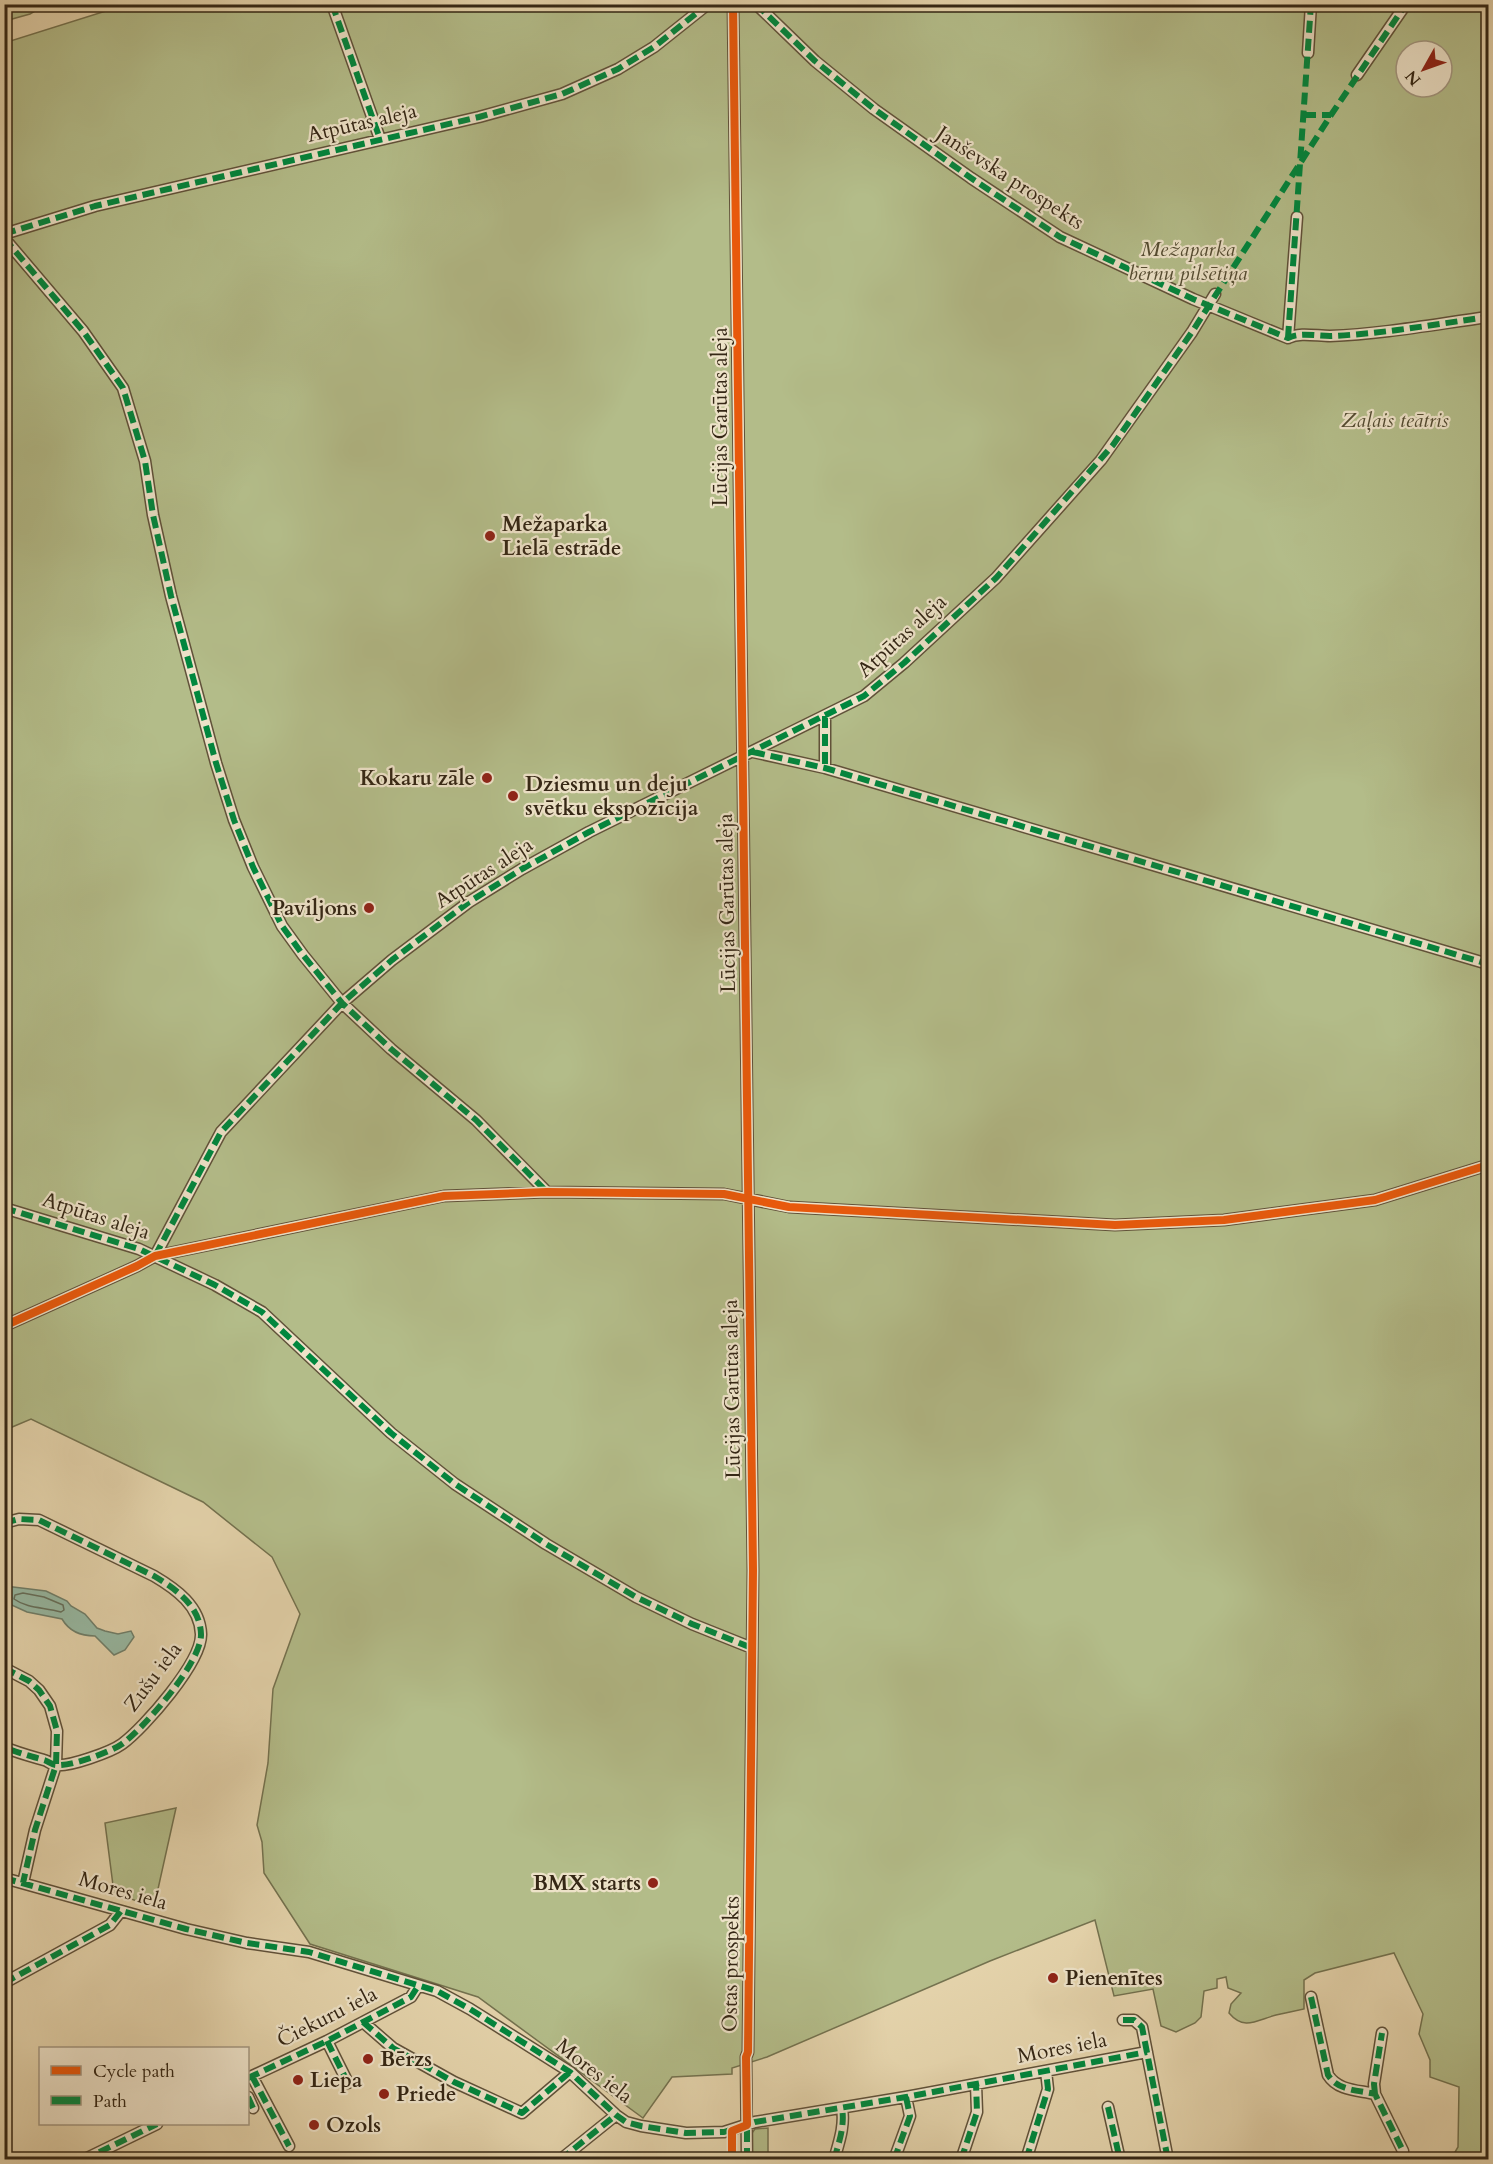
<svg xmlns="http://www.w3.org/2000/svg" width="1493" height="2164" viewBox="0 0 1493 2164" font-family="Cardo,serif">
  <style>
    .green { fill: #b3bc89; stroke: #74724f; stroke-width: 1.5; fill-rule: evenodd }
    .water { fill: #97b9a3; stroke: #707f6a; stroke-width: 1.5 }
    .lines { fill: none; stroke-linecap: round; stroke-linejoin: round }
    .shore { stroke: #66705c; stroke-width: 1.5 }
    .minor-casing { stroke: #61523a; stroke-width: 13 }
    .minor { stroke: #ede2c8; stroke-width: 10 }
    .quiet { stroke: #00873e; stroke-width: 6; stroke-dasharray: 12 6; stroke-linecap: butt }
    .cycleway-casing { stroke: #ede2c8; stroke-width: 11 }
    .cycleway { stroke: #e8590c; stroke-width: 8 }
    .poi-dot { fill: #8f2418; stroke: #ede2c8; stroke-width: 2 }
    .labels { text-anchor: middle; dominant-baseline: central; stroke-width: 4.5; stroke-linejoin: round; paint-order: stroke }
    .street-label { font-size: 21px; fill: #352715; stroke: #ede2c8 }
    .park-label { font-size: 21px; font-style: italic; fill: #544c32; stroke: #ede2c8 }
    .poi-label { font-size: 21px; font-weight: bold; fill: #352715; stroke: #ede2c8; text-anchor: start }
  </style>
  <rect width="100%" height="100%" fill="#e4d3ab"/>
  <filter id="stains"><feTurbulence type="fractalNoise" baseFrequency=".00333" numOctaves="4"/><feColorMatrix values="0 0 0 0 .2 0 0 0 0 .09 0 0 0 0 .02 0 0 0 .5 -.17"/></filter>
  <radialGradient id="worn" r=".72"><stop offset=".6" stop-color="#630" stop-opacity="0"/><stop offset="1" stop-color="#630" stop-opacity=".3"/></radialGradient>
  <path class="green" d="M5,4H45V5L30,14L5,21Z
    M128,4L1488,5V2159H1451L1458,2147L1459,2087L1430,2077V2060L1419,2034L1423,2014L1394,1953L1315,1973L1304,1980V2009C1295,2011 1285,2013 1276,2015C1257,2020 1244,2031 1229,2013L1231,2004L1241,1993L1228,1988L1226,1977L1217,1979V1988L1204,1991L1201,2017L1195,2023L1176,2032L1161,2026L1153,1989L1114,1996L1095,1920L990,1961L767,2057L732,2068V2074L672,2077L643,2118L478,1997L310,1944L264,1873L262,1842L257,1825L268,1763L273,1689L300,1614L272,1557L203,1502L31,1419L5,1430L4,43ZM1406,51H1442V87H1406Z
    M176,1808L154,1907L114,1893L105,1823Z
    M768,2128V2159L752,2160V2133L755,2129Z"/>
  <path class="water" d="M5,1586L46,1591L67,1601L71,1606L85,1614L97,1628L105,1631L118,1634L131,1631L134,1637L125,1650L114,1655L95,1636C80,1636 69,1631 62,1619L27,1612L5,1602Z"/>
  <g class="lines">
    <path class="shore" d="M23,1593L44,1597L63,1605L64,1610L61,1612C45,1607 28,1609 14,1599L15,1595Z"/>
    <g class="minor-casing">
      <path id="minor" d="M332,4L380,139
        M733,4L753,1570L748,2052L746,2057L747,2160
        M756,4L815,61L874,109L971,178L1060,237L1193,299L1288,338C1300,332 1316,336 1330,336C1383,334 1436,324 1488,317
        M1308,53L1311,4
        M1357,75L1406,4
        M4,234L95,206L479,117L562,94L618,69L654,47L708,4
        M4,238L83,331L123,388L145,461L153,515L171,596L216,763L234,820L253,867L282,926L303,955L342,1003L391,1049L476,1120L547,1192
        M1288,338L1297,217
        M825,716V768
        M753,752L825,768L1488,964
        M4,1208L139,1249L215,1285L262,1312L391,1433L455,1484L546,1544L636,1597L692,1624L752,1648
        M155,1256L221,1132L342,1003L392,960L469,902L522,869L589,832L864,696L904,663L996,578L1101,460L1192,332L1215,294
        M4,1326L137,1266L155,1256L444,1196L547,1192L724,1194L789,1207L1115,1225L1224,1220L1375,1200L1488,1165
        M4,1523L19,1519L39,1520L154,1576C176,1589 200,1606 201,1634C202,1662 144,1728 122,1744C111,1752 69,1767 56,1765C52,1765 48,1761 44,1760C30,1756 18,1753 4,1747
        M4,1668L29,1681L39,1690L50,1706L57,1731L56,1765L35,1830L23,1883
        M4,1878L186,1929L247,1943L309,1952L437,1991L470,2009L570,2072L616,2115L626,2122L641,2126L686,2133L724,2132L755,2122L906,2097L1147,2052
        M4,1983L110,1925L121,1911
        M1311,1997L1328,2075C1338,2091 1358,2090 1375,2094L1403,2151L1402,2160
        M1123,2020H1134L1142,2027L1168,2160
        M363,2022L393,2048L454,2082L522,2113L570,2072
        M327,2041L348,2083
        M252,2076L289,2146
        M248,2078L327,2041L411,1997L418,1986
        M1375,2094L1374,2084L1382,2033
        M248,2097L253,2108
        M1108,2107L1120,2160
        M83,2160L157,2124
        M560,2160L616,2115
        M834,2160C839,2142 845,2126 842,2108
        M894,2160L910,2116L906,2097
        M961,2160L977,2112L976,2084
        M1026,2160L1048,2089L1046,2071"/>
    </g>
    <use href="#minor" class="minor"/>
    <path class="quiet" d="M332,4L380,139
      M756,4L815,61L874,109L971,178L1060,237L1193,299L1288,338C1300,332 1316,336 1330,336C1383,334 1436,324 1488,317
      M1304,115H1331
      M4,234L95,206L479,117L562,94L618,69L654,47L708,4
      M4,238L83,331L123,388L145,461L153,515L171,596L216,763L234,820L253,867L282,926L303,955L342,1003L391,1049L476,1120L547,1192
      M1288,338L1311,4
      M825,716V768
      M753,752L825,768L1488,964
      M4,1208L139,1249L215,1285L262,1312L391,1433L455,1484L546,1544L636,1597L692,1624L752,1648
      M155,1256L221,1132L342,1003L392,960L469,902L522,869L589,832L864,696L904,663L996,578L1113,445L1192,332L1331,115L1406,4
      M4,1523L19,1519L39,1520L154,1576C176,1589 200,1606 201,1634C202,1662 144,1728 122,1744C111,1752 69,1767 56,1765C52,1765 48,1761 44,1760C30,1756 18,1753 4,1747
      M4,1668L29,1681L39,1690L50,1706L57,1731L56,1765L35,1830L23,1883
      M4,1878L186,1929L247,1943L309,1952L437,1991L470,2009L570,2072L616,2115L626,2122L641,2126L686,2133L724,2132L755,2122L906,2097L1147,2052
      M4,1983L110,1925L121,1911
      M1311,1997L1328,2075C1338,2091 1358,2090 1375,2094L1403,2151L1402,2160
      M1123,2020H1134L1142,2027L1168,2160
      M363,2022L393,2048L454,2082L522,2113L570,2072
      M327,2041L348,2083
      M252,2076L289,2146
      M248,2078L327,2041L411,1997L418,1986
      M1375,2094L1374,2084L1382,2033
      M248,2097L253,2108
      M1108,2107L1120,2160
      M83,2160L157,2124
      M560,2160L616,2115
      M747,2160V2122
      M834,2160C839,2142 845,2126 842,2108
      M894,2160L910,2116L906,2097
      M961,2160L977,2112L976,2084
      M1026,2160L1048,2089L1046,2071"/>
    <g class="cycleway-casing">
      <path id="cycleway" d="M4,1326L137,1266L155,1256L444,1196L547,1192L724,1194L789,1207L1115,1225L1224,1220L1375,1200L1488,1165
        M732,2160V2131L747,2125L746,2057L748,2052L753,1570L733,4"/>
    </g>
    <use href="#cycleway" class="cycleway"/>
  </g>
  <g class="poi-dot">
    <circle cx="490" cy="536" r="6"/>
    <circle cx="487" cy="778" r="6"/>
    <circle cx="513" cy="796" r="6"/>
    <circle cx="369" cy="908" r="6"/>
    <circle cx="653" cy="1883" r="6"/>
    <circle cx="1053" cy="1978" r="6"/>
    <circle cx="368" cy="2059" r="6"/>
    <circle cx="298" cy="2080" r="6"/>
    <circle cx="384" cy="2094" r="6"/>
    <circle cx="314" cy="2125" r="6"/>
  </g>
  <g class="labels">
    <g class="street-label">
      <text transform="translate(362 123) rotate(-13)">Atpūtas aleja</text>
      <text transform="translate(1010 178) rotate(33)">Janševska prospekts</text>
      <text transform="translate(720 417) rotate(-90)">Lūcijas Garūtas aleja</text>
      <text transform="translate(902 636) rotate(-42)">Atpūtas aleja</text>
      <text transform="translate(484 873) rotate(-33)">Atpūtas aleja</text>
      <text transform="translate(727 903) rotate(-91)">Lūcijas Garūtas aleja</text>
      <text transform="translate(96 1216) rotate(18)">Atpūtas aleja</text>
      <text transform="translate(732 1389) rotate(-91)">Lūcijas Garūtas aleja</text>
      <text transform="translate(153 1677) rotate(-53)">Zušu iela</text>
      <text transform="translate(123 1891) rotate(16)">Mores iela</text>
      <text transform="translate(731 1964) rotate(-89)">Ostas prospekts</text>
      <text transform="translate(327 2017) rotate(-27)">Čiekuru iela</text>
      <text transform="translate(1062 2048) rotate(-11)">Mores iela</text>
      <text transform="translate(594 2071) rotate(38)">Mores iela</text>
    </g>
    <g class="park-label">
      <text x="1188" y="249">Mežaparka<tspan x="1188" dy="24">bērnu pilsētiņa</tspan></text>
      <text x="1395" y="420">Zaļais teātris</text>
    </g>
    <g class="poi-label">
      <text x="502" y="524">Mežaparka<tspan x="502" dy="24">Lielā estrāde</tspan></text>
      <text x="475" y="778" text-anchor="end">Kokaru zāle</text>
      <text x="525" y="784">Dziesmu un deju<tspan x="525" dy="24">svētku ekspozīcija</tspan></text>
      <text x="357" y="908" text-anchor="end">Paviljons</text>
      <text x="641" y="1883" text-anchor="end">BMX starts</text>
      <text x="1065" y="1978">Pienenītes</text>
      <text x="380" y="2059">Bērzs</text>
      <text x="310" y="2080">Liepa</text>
      <text x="396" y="2094">Priede</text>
      <text x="326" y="2125">Ozols</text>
    </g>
  </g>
  <rect width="1493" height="2164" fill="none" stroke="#e4d3ab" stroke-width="24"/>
  <rect x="6" y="6" width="1481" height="2152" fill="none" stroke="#352715" stroke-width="3"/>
  <rect x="12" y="12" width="1469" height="2140" fill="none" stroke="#352715" stroke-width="1.5"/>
  <rect x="39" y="2047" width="210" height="78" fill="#ede2c8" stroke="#a39780" stroke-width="1.5"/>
  <rect x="51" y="2066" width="30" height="9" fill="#e8590c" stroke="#a39780" stroke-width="1.5"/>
  <text x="93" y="2077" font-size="18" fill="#352715">Cycle path</text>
  <rect x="51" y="2096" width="30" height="9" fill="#00873e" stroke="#a39780" stroke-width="1.5"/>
  <text x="93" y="2107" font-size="18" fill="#352715">Path</text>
  <g transform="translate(1424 69) rotate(230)"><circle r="28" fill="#ede2c8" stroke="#a39780" stroke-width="1.5"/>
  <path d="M0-4.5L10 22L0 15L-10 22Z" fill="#8f2418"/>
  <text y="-9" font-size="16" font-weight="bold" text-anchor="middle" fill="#352715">N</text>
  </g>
  <rect width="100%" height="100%" filter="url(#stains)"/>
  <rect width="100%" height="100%" fill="url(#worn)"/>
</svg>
